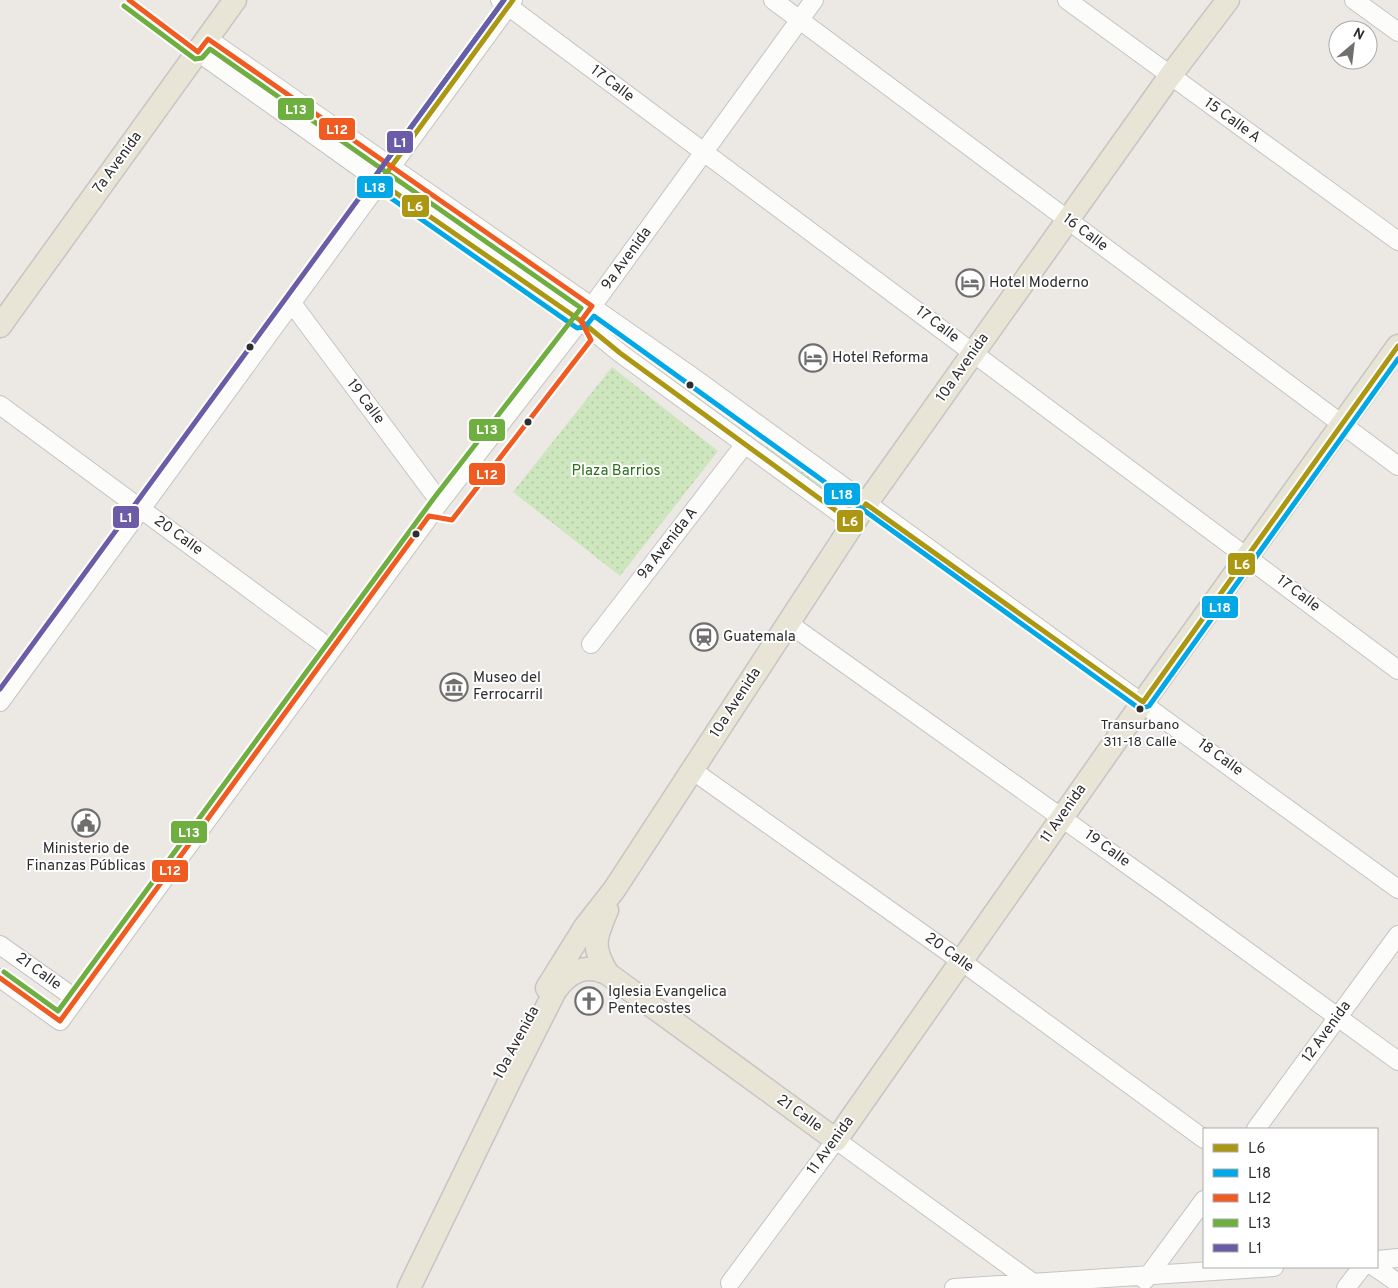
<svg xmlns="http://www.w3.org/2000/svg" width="1398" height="1288" viewBox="0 0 1398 1288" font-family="Overpass,sans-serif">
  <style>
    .grass { fill: url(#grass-dots) }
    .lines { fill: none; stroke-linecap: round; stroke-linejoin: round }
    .minor-casing { stroke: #c5c4c5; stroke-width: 20 }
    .major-casing { stroke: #c6c5c4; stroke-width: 25 }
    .minor { stroke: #fcfcfb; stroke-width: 18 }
    .major { stroke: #e8e4d6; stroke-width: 22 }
    .bus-1-casing { stroke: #fff; stroke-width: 9 }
    .bus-2-casing { stroke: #fff; stroke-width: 9 }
    .bus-3-casing { stroke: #fff; stroke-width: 9 }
    .bus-4-casing { stroke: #fff; stroke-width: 9 }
    .bus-5-casing { stroke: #fff; stroke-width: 9 }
    .bus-1 { stroke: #ab9712; stroke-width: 5 }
    .bus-2 { stroke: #02a8e5; stroke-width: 5 }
    .bus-3 { stroke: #f05b22; stroke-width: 5 }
    .bus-4 { stroke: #6fae41; stroke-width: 5 }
    .bus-5 { stroke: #6b5ca7; stroke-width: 5 }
    .bus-dot { fill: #2e2e2e; stroke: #fff; stroke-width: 2 }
    .labels { text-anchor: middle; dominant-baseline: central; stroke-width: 4; stroke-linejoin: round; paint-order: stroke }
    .bus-label { font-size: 14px; fill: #2e2e2e; stroke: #fff }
    .street-label { font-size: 15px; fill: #2e2e2e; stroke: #fff }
    .poi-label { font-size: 15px; fill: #2e2e2e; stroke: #fff; text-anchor: start }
    .park-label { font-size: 15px; fill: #2c6e1b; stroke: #fff }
    .line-badge { stroke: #fff; stroke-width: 2 }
    .badge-label { font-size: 14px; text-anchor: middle; font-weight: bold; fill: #fff }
  </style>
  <defs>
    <pattern id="grass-dots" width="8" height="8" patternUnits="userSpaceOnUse" patternTransform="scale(1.25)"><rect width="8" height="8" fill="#cee6be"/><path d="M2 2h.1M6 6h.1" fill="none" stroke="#b1c6a4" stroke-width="1.8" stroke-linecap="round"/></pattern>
  </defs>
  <rect width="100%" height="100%" fill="#ece8e4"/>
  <path class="grass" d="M612,367L718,451L620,576L513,492Z
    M760,442L834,494L832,497L758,444Z"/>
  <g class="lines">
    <g class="minor-casing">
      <path id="minor" d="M500,0L1398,670
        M773,0L1398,466
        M1067,0L1398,241
        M1354,0L1398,32
        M208,39L694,378L1398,889
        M198,52L380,182L581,321L620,353L853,523
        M291,302L440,502
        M0,405L332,650
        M788,623L1163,890L1398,1061
        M591,644L745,444
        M0,702L513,0
        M692,770L961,961L1204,1139
        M0,945L76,999
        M0,978L60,1021L440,502L601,294L814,0
        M1256,1129L1398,935
        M1377,1260L1398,1258
        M1375,1267L1398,1283
        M1145,1280L1204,1200
        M730,1283L836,1140L1040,1288
        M954,1288L1274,1267
        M1346,1288L1362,1267"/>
    </g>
    <g class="major-casing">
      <path id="major" d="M0,326L235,0
        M607,910C595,938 591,947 608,974
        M547,988L585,927L614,890L866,504L1170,76L1228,0
        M409,1288L512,1076L555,991C568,972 586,962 608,974L836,1140L1143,702L1398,346"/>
    </g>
    <use href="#minor" class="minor"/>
    <use href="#major" class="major"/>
    <g class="bus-1-casing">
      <path id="bus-1" d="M513,0L380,182L581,321L620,353L853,523L866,504L1143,702L1398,346"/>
    </g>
    <g class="bus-2-casing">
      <path id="bus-2" d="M504,0L374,178L373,183L375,187L577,328L585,327L594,316L1140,709L1149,706L1398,359"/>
    </g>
    <g class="bus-3-casing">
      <path id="bus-3" d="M0,978L60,1021L429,516L452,520L591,340L581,321L592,306L208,39L198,52L129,0"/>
    </g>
    <g class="bus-4-casing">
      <path id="bus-4" d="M4,972L58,1011L434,498L581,308L210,49L202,58L195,59L124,6"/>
    </g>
    <g class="bus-5-casing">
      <path id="bus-5" d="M0,689L504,0"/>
    </g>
    <use href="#bus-1" class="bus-1"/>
    <use href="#bus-2" class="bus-2"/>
    <use href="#bus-3" class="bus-3"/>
    <use href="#bus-4" class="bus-4"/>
    <use href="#bus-5" class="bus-5"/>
  </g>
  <defs>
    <g id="hotel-ring" transform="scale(1.4375)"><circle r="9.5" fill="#fff" stroke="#706f6e" stroke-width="1.5"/><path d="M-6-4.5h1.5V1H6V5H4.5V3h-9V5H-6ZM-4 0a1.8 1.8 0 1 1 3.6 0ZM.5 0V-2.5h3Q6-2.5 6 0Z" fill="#706f6e"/></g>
    <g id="station-ring" transform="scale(1.4375)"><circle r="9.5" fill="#fff" stroke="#706f6e" stroke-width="1.5"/><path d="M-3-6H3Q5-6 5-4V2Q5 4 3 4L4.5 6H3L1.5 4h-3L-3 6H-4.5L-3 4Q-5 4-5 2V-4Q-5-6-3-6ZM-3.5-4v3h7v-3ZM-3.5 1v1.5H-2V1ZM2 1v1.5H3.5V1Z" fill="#706f6e"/></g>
    <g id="museum-ring" transform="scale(1.4375)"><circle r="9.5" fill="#fff" stroke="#706f6e" stroke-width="1.5"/><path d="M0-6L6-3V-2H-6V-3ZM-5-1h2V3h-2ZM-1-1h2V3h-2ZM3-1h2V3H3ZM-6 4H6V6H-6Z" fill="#706f6e"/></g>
    <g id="civic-ring" transform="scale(1.4375)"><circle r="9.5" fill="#fff" stroke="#706f6e" stroke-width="1.5"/><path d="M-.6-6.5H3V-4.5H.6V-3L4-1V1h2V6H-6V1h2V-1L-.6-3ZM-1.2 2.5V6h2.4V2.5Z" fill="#706f6e"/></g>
    <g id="church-ring" transform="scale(1.4375)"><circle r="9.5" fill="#fff" stroke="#706f6e" stroke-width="1.5"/><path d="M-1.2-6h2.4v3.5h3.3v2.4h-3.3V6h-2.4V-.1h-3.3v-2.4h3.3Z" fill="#706f6e"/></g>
  </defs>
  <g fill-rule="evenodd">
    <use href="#hotel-ring" x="970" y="283"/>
    <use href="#hotel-ring" x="813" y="358"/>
    <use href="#station-ring" x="704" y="637"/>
    <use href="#museum-ring" x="454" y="687"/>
    <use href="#civic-ring" x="86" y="823"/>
    <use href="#church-ring" x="589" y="1001"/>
  </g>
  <g class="bus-dot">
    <circle cx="250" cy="347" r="4.5"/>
    <circle cx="690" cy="385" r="4.5"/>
    <circle cx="528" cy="422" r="4.5"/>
    <circle cx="416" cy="534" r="4.5"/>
    <circle cx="1140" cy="709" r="4.5"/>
  </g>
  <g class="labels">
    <g class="bus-label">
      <text x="1140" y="725">Transurbano<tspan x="1140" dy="17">311-18 Calle</tspan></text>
    </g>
    <g class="street-label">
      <text transform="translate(612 84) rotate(37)">17 Calle</text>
      <text transform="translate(1232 121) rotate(36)">15 Calle A</text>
      <text transform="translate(118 163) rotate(-54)">7a Avenida</text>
      <text transform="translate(1085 233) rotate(37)">16 Calle</text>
      <text transform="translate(627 259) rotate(-54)">9a Avenida</text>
      <text transform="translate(937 325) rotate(37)">17 Calle</text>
      <text transform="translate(963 368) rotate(-55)">10a Avenida</text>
      <text transform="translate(365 402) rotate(53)">19 Calle</text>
      <text transform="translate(178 536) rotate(36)">20 Calle</text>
      <text transform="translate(668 544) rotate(-52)">9a Avenida A</text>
      <text transform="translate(1298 594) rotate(37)">17 Calle</text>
      <text transform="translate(736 703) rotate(-57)">10a Avenida</text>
      <text transform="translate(1220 758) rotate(36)">18 Calle</text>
      <text transform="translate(1064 814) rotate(-55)">11 Avenida</text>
      <text transform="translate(1107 849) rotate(36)">19 Calle</text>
      <text transform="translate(949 953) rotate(36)">20 Calle</text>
      <text transform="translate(38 972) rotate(36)">21 Calle</text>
      <text transform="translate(1327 1032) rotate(-54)">12 Avenida</text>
      <text transform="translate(517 1043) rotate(-62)">10a Avenida</text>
      <text transform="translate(799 1114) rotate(36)">21 Calle</text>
      <text transform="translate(831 1146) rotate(-54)">11 Avenida</text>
    </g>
    <g class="poi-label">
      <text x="989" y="283">Hotel Moderno</text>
      <text x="832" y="358">Hotel Reforma</text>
      <text x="723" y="637">Guatemala</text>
      <text x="473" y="678">Museo del<tspan x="473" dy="17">Ferrocarril</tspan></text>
      <text x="86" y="849" text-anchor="middle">Ministerio de<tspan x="86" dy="17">Finanzas Públicas</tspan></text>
      <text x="608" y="992">Iglesia Evangelica<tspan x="608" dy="17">Pentecostes</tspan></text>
    </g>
    <g class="park-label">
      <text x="616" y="471">Plaza Barrios</text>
    </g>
  </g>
  <g class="line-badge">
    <rect x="277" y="97" width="38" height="24" rx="5" fill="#6fae41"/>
    <rect x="318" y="117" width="38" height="24" rx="5" fill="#f05b22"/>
    <rect x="386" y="130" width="28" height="24" rx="5" fill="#6b5ca7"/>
    <rect x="356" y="175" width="38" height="24" rx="5" fill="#02a8e5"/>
    <rect x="401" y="194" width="29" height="24" rx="5" fill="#ab9712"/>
    <rect x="468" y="418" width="38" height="24" rx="5" fill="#6fae41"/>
    <rect x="468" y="462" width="38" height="24" rx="5" fill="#f05b22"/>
    <rect x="823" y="482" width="38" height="24" rx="5" fill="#02a8e5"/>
    <rect x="112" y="505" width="28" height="24" rx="5" fill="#6b5ca7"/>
    <rect x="836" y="509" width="28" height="24" rx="5" fill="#ab9712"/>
    <rect x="1227" y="552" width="29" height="24" rx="5" fill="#ab9712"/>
    <rect x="1201" y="595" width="38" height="24" rx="5" fill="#02a8e5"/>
    <rect x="170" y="820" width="38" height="24" rx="5" fill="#6fae41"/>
    <rect x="151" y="859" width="38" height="24" rx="5" fill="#f05b22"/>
  </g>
  <g class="badge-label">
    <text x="296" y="114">L13</text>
    <text x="337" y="134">L12</text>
    <text x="400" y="147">L1</text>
    <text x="375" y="192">L18</text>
    <text x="415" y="211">L6</text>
    <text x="487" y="434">L13</text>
    <text x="487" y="479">L12</text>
    <text x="842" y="499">L18</text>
    <text x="126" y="522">L1</text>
    <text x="850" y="526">L6</text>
    <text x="1242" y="569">L6</text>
    <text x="1220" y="612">L18</text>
    <text x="189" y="837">L13</text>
    <text x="170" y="875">L12</text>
  </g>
  <rect x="1203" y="1128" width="175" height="140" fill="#ffffff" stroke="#ababab"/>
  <rect x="1213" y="1144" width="25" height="8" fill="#ab9712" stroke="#ababab"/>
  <text x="1248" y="1153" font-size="15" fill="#2e2e2e">L6</text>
  <rect x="1213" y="1169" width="25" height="8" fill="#02a8e5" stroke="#ababab"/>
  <text x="1248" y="1178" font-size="15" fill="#2e2e2e">L18</text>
  <rect x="1213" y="1194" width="25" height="8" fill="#f05b22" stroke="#ababab"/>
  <text x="1248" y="1203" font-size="15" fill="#2e2e2e">L12</text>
  <rect x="1213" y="1219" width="25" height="8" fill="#6fae41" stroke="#ababab"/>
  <text x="1248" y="1228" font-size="15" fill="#2e2e2e">L13</text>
  <rect x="1213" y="1244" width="25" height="8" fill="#6b5ca7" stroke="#ababab"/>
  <text x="1248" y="1253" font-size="15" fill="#2e2e2e">L1</text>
  <g transform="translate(1353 45) rotate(28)"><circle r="24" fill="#ffffff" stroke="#ababab"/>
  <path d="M0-4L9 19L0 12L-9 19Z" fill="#706f6e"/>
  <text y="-8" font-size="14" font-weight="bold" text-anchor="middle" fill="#2e2e2e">N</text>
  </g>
</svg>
